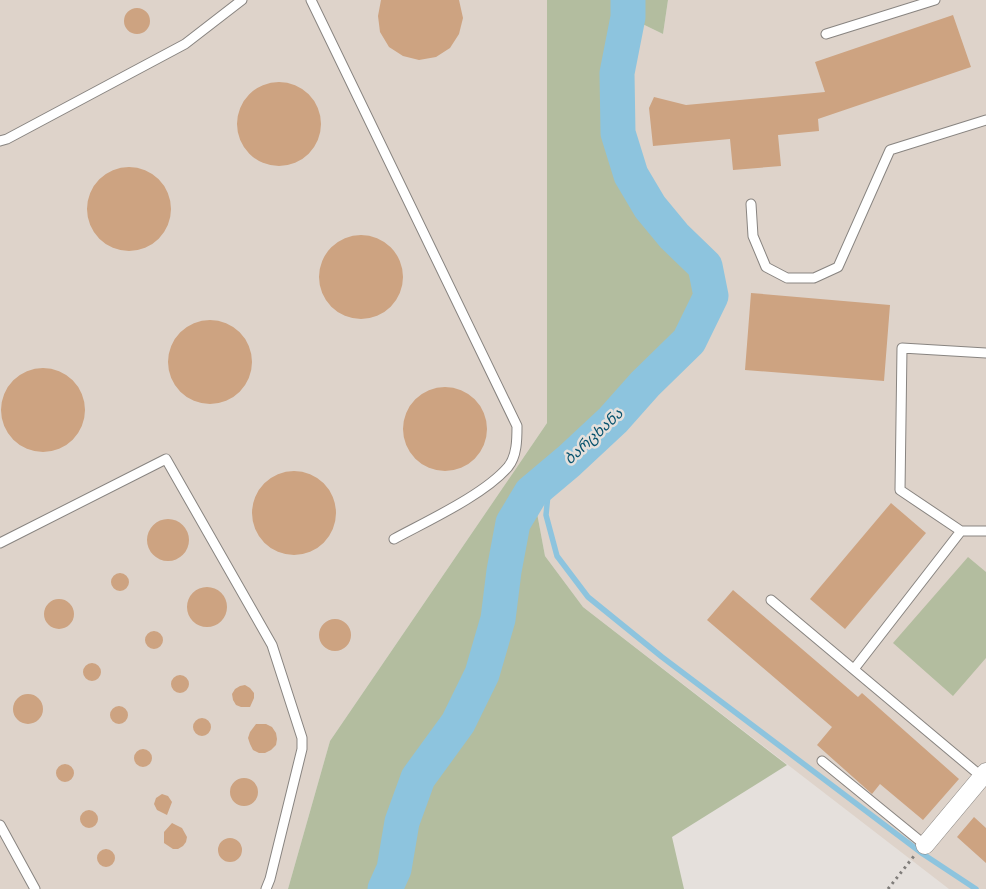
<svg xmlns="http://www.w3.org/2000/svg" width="986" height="889" viewBox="0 0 986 889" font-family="Inter,'Noto Sans Georgian',sans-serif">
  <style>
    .built { fill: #ded3ca }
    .green { fill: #b3bd9f }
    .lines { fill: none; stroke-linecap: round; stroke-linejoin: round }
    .stream { stroke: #8dc4de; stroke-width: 5.5 }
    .river { stroke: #8dc4de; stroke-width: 35 }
    .building { fill: #cda381 }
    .service-casing { stroke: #888480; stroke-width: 11 }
    .minor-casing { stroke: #888480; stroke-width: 19 }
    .path { stroke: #807d7a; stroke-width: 3; stroke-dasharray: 2.5 4; stroke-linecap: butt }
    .service { stroke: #fff; stroke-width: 9 }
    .minor { stroke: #fff; stroke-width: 18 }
    .labels { text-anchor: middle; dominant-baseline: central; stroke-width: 5; stroke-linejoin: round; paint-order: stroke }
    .water-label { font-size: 15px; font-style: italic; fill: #07526d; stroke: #e5e0dc }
  </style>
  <rect width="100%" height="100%" fill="#e5e0dc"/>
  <path class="built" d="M0,0H547V423L330,741L288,889H0Z
    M668,0H986V889H949L583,607L545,556L537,513L531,493L569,461L613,420L645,384L674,236L650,207L631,175L618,133L617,73L628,17L663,34Z"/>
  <path class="green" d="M547,0H668L663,34L628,17L617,73L618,134L631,175L650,207L674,236L705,266L711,296L689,341L645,384L613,420L569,461L531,493L537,513L545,556L583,607L787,765L672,837L684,889H288L330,741L547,423Z
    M968,557L986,572V658L953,696L893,643Z"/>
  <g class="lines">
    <path class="stream" d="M569,461L549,484L546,515L557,556L588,597L662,657L923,854L976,889"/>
    <path class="river" d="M385,889L394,869L402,822L418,778L458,723L482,674L498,619L504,571L513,523L531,493L569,461L613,420L645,384L689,341L711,296L705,266L674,236L650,207L631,175L618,133L617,73L628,17V0"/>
  </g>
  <path class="building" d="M381,0H459L463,18L459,34L450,48L436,57L419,60L403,56L389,47L380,32L378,16Z
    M124 21a13 13 0 1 1 26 0a13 13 0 1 1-26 0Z
    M953,15L971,67L818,119L819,131L778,135L781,166L733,170L730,139L653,146L649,108L654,97L686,105L825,92L815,62Z
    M237 124a42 42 0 1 1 84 0a42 42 0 1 1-84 0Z
    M87 209a42 42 0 1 1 84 0a42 42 0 1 1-84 0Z
    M319 277a42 42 0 1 1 84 0a42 42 0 1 1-84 0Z
    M751,293L890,305L884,381L745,370Z
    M168 362a42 42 0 1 1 84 0a42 42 0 1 1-84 0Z
    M1 410a42 42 0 1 1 84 0a42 42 0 1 1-84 0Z
    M403 429a42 42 0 1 1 84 0a42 42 0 1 1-84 0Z
    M252 513a42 42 0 1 1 84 0a42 42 0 1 1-84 0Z
    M891,503L926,533L845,629L810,599Z
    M147 540a21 21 0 1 1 42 0a21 21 0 1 1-42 0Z
    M111 582a9 9 0 1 1 18 0a9 9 0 1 1-18 0Z
    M187 607a20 20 0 1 1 40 0a20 20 0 1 1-40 0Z
    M733,590L858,697L862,693L959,779L923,820L880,784L872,794L817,745L832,727L707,620Z
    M44 614a15 15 0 1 1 30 0a15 15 0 1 1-30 0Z
    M319 635a16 16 0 1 1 32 0a16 16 0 1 1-32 0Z
    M145 640a9 9 0 1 1 18 0a9 9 0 1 1-18 0Z
    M83 672a9 9 0 1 1 18 0a9 9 0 1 1-18 0Z
    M171 684a9 9 0 1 1 18 0a9 9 0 1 1-18 0Z
    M245,685L250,688L254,693V698L250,707H241L236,705L233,700L232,694L235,689L240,686Z
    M13 709a15 15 0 1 1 30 0a15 15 0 1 1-30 0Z
    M110 715a9 9 0 1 1 18 0a9 9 0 1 1-18 0Z
    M193 727a9 9 0 1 1 18 0a9 9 0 1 1-18 0Z
    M256,724H266L272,727L276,733L277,739L276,745L271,750L265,753H259L253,750L250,744L248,738L250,732Z
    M134 758a9 9 0 1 1 18 0a9 9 0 1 1-18 0Z
    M56 773a9 9 0 1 1 18 0a9 9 0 1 1-18 0Z
    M230 792a14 14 0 1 1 28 0a14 14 0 1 1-28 0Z
    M162,794L168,796L172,802L167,815L157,810L154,804L156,798Z
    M80 819a9 9 0 1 1 18 0a9 9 0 1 1-18 0Z
    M974,817L986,828V863L957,837Z
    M172,823L182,828L187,837L186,842L183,846L178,849H173L164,843V832Z
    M218 850a12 12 0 1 1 24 0a12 12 0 1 1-24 0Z
    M97 858a9 9 0 1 1 18 0a9 9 0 1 1-18 0Z"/>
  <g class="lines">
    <g class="service-casing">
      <path id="service" d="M311,0L517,426C517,439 517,456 508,467C484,495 427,521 394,539
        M826,34L935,0
        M0,141L7,139L185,44L242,0
        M751,204L753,236L766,267L787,278H814L838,267L890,150L986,120
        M961,531L900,490L902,348L986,353
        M0,543L166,459L272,645L302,738V749L270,879L266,889
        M771,600L982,777
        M854,669L961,531H986
        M822,761L925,845
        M0,825L35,889"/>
    </g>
    <g class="minor-casing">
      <path id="minor" d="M925,845L986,772"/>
    </g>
    <path class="path" d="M888,889L914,856"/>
    <use href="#service" class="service"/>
    <use href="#minor" class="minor"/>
  </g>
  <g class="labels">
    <g class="water-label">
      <text transform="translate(593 436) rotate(-43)">ბარცხანა</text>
    </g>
  </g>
</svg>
